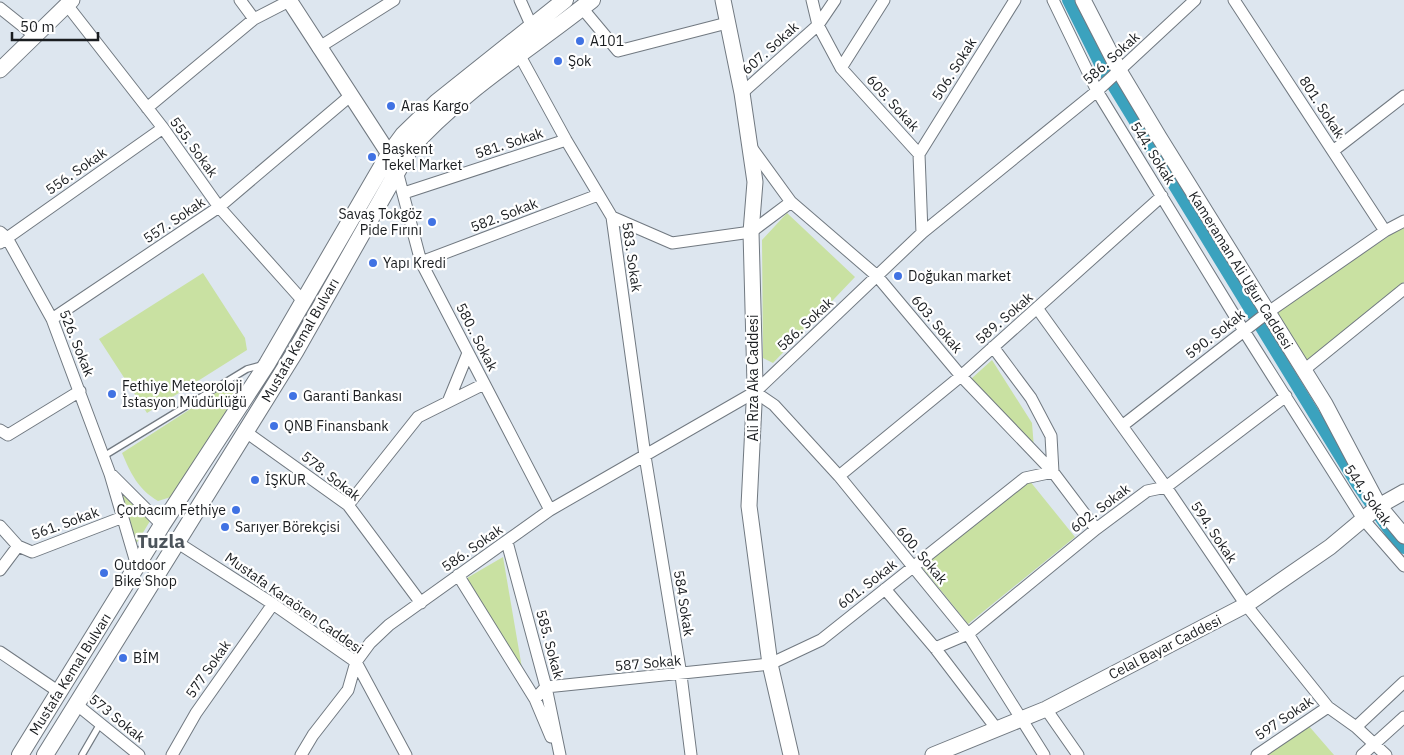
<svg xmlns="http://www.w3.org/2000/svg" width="1404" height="755" viewBox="0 0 1404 755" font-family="'IBM Plex Sans',sans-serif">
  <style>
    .green { fill: #c9e1a2 }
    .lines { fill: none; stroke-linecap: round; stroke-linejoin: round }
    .canal { stroke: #3ba2be; stroke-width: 12 }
    .service-casing { stroke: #717981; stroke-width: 8 }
    .minor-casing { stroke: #717981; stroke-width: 13 }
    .tertiary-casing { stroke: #717981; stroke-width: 17 }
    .secondary-casing { stroke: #717981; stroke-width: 18 }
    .service { stroke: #fff; stroke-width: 5.5 }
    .minor { stroke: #fff; stroke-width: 11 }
    .tertiary { stroke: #fff; stroke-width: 15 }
    .secondary { stroke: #fff; stroke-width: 16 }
    .poi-dot { fill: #4072e3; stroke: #fff; stroke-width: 2 }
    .labels { text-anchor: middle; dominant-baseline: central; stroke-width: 4.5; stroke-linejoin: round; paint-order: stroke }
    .poi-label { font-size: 14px; fill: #1a1d20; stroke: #fff; text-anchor: start }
    .street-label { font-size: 14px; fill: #1a1d20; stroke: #fff }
    .district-label { font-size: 19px; font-weight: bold; fill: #4c545b; stroke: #fff }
  </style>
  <rect width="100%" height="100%" fill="#dde6ef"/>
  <path class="green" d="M787,213L855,277L773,363L763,358L762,240Z
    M1404,226V282L1304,363L1272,314Z
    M203,273L245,338L247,350L147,413L99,339Z
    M992,360L1032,423L1034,448L971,379Z
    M234,381L241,387L174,496L158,501C138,489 131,474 122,453Z
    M1029,480L1075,537L968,624L922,567Z
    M120,491L150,521L135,546Z
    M503,557L523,674L467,578Z
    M1308,725L1334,755H1265Z"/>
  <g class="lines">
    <path class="canal" d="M1068,0L1101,66L1357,484L1394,537L1404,548"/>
    <g class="service-casing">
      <path id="service" d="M104,456L247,369L262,365
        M82,755L100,724"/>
    </g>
    <g class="minor-casing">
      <path id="minor" d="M240,0L254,19
        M520,0L532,27
        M812,0L818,25L841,68L919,154L922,233
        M1053,0L1097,91L1244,331L1363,519L1404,566
        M1234,0L1385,231
        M67,5L163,128L219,207L303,301
        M0,8L35,36
        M582,8L618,51L727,23
        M318,48L394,0
        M520,56L566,140L612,217L645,456L681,675L691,755
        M841,68L884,0
        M742,93L818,25L835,0
        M147,108L254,19L289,1
        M751,147L791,202L877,276L961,376L1053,472L1096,529
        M1333,151L1404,96
        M919,154L1015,0
        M397,171L421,262L550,510
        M404,193L566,140
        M612,217L672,243L751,232L791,202
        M0,232L7,238L52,319L110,474L137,566
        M0,243L163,128
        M421,262L598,195
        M1037,308L1166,487L1246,605L1328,707L1356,727L1386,755
        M52,319L219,207L350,96
        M1304,370L1404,289
        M755,392L774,405L839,476L968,634L1044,755
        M448,402L468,353
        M1122,426L1267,313L1385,231L1404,221
        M0,430L8,435L80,391
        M246,432L348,505L421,603
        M112,475L162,525
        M839,476L961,376L1162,196
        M348,505L418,417L484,384
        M0,526L18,546L32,552L123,517
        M507,542L546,687L560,755
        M178,543L273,604L356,662L406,755
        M0,570L18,546
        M458,575L535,699L551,737
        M885,589L935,648L996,728
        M935,648L968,634L1096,529L1147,491L1166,487L1286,396
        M0,652L59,692
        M535,699L546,687L770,664L821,640L1025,478L1053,472L1051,436L1031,398L993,347
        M76,704L139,755
        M1046,709L1078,755
        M1356,727L1404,682
        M172,755L196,713L273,604
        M301,755L313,735L348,690L356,662L370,643L389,625L550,510L755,392L922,233L1097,91L1195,0
        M1257,755L1328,707
        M1362,755L1404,717"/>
    </g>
    <g class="tertiary-casing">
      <path id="tertiary" d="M289,0L389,154
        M723,0L742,93L755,182L751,232L755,384L749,506L770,664L791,755
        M1083,0L1120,72L1159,137L1325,404L1379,506L1404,536
        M0,70L72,0
        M933,755L1046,709L1246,605L1330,547L1379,506L1404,492"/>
    </g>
    <g class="secondary-casing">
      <path id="secondary" d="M20,755L162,525L267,364L389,154L403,135L437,102L565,0
        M45,755L295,352L410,149C461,91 532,48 592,0"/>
    </g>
    <use href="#service" class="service"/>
    <use href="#minor" class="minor"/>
    <use href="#tertiary" class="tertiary"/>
    <use href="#secondary" class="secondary"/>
  </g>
  <g class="poi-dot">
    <circle cx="580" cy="41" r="5"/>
    <circle cx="558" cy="61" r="5"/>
    <circle cx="391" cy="106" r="5"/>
    <circle cx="372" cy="157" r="5"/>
    <circle cx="432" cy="222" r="5"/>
    <circle cx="373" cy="263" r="5"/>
    <circle cx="898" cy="276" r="5"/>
    <circle cx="112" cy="394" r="5"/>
    <circle cx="293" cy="396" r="5"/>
    <circle cx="274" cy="426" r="5"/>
    <circle cx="255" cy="480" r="5"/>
    <circle cx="236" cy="510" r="5"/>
    <circle cx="225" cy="527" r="5"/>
    <circle cx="104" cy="573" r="5"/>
    <circle cx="123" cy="658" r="5"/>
  </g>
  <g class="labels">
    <g class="poi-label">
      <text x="590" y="41">A101</text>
      <text x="568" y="61">Şok</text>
      <text x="401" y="106">Aras Kargo</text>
      <text x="382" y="149">Başkent<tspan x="382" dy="16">Tekel Market</tspan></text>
      <text x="422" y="214" text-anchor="end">Savaş Tokgöz<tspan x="422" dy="16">Pide Fırını</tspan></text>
      <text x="383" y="263">Yapı Kredi</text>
      <text x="908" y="276">Doğukan market</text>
      <text x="122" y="386">Fethiye Meteoroloji<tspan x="122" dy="16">İstasyon Müdürlüğü</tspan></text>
      <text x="303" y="396">Garanti Bankası</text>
      <text x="284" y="426">QNB Finansbank</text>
      <text x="265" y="480">İŞKUR</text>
      <text x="226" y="510" text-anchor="end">Çorbacım Fethiye</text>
      <text x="235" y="527">Sarıyer Börekçisi</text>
      <text x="114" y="565">Outdoor<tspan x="114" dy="16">Bike Shop</tspan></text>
      <text x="133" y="658">BİM</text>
    </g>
    <g class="street-label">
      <text transform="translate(770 48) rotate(-42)">607. Sokak</text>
      <text transform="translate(1111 58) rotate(-42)">586. Sokak</text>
      <text transform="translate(954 69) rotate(-58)">506. Sokak</text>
      <text transform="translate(893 103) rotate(48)">605. Sokak</text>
      <text transform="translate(1322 107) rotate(57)">801. Sokak</text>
      <text transform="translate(509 143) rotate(-18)">581. Sokak</text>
      <text transform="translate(194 147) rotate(54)">555. Sokak</text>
      <text transform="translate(1153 153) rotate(58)">544. Sokak</text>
      <text transform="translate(76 171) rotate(-35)">556. Sokak</text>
      <text transform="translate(504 215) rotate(-21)">582. Sokak</text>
      <text transform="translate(174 220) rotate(-34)">557. Sokak</text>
      <text transform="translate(632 257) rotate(82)">583. Sokak</text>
      <text transform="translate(1241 270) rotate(58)">Kameraman Ali Uğur Caddesi</text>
      <text transform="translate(1004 318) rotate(-41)">589. Sokak</text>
      <text transform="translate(805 324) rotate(-43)">586. Sokak</text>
      <text transform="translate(937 324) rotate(50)">603. Sokak</text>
      <text transform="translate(1215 334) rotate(-38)">590. Sokak</text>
      <text transform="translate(477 337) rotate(63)">580.. Sokak</text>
      <text transform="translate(300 340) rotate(-60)">Mustafa Kemal Bulvarı</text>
      <text transform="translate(77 343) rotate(68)">526. Sokak</text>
      <text transform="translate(753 378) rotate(-90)">Ali Rıza Aka Caddesi</text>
      <text transform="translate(331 476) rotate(38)">578. Sokak</text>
      <text transform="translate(1368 495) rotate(55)">544. Sokak</text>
      <text transform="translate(1100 508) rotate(-37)">602. Sokak</text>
      <text transform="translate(65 523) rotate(-20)">561. Sokak</text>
      <text transform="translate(1214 532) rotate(56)">594. Sokak</text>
      <text transform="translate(472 548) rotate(-35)">586. Sokak</text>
      <text transform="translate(922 555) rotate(50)">600. Sokak</text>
      <text transform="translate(867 584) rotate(-38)">601. Sokak</text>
      <text transform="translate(294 603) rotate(35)">Mustafa Karaören Caddesi</text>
      <text transform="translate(684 603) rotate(81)">584 Sokak</text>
      <text transform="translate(550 644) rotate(75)">585. Sokak</text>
      <text transform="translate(1165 647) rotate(-27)">Celal Bayar Caddesi</text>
      <text transform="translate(648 663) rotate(-5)">587 Sokak</text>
      <text transform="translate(208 669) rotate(-55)">577 Sokak</text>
      <text transform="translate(70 674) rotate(-58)">Mustafa Kemal Bulvarı</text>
      <text transform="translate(117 718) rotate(39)">573 Sokak</text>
      <text transform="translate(1284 718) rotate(-34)">597 Sokak</text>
    </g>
    <g class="district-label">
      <text x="161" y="541">Tuzla</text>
    </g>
  </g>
  <path d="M12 32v8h86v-8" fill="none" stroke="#1a1d20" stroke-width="2.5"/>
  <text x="20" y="32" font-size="15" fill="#1a1d20" stroke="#ffffff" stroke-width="4" paint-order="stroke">50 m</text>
</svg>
